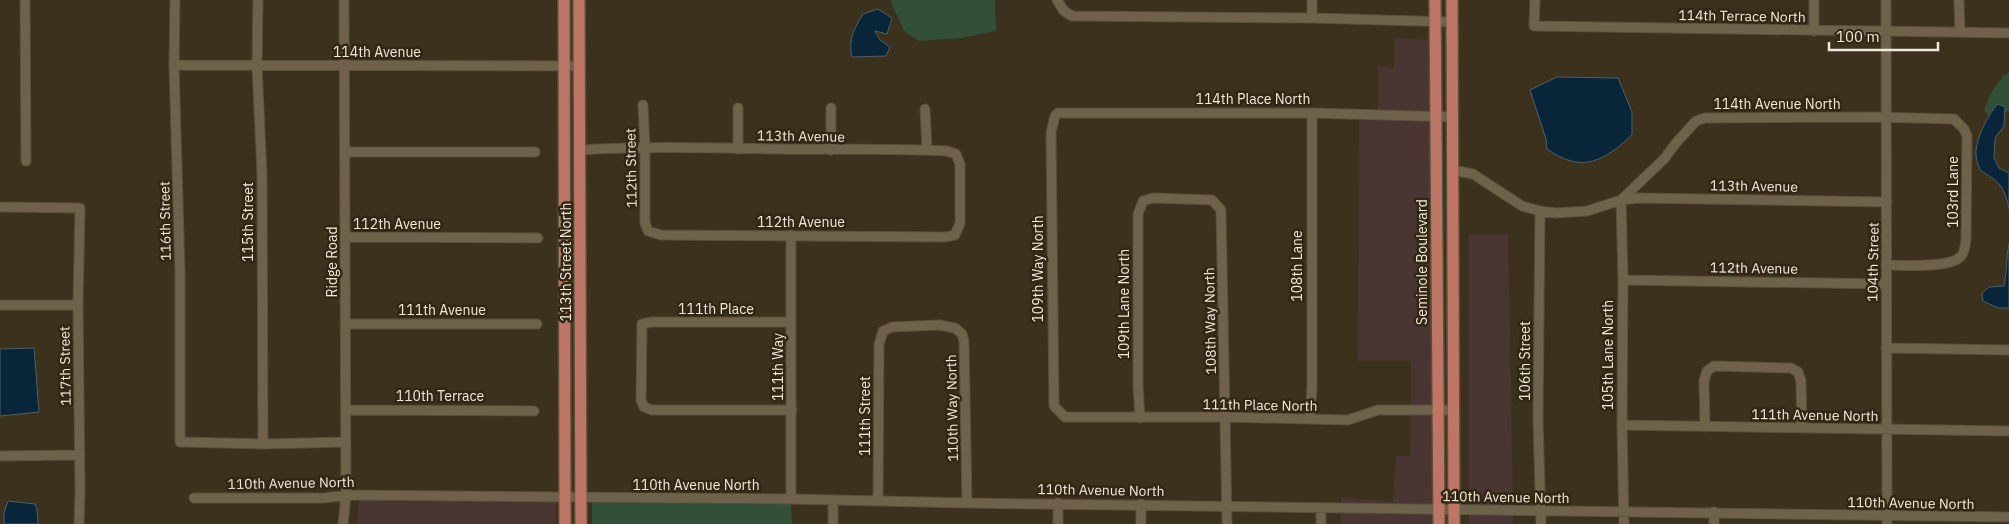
<svg xmlns="http://www.w3.org/2000/svg" width="2009" height="524" viewBox="0 0 2009 524" font-family="'IBM Plex Sans',sans-serif">
  <style>
    .commercial { fill: #493531 }
    .green { fill: #324f37 }
    .water { fill: #082539; stroke: #4e606a }
    .lines { fill: none; stroke-linecap: round; stroke-linejoin: round }
    .minor-casing { stroke: #584f3c; stroke-width: 11 }
    .major-casing { stroke: #584f3c; stroke-width: 14 }
    .minor { stroke: #6e624b; stroke-width: 9 }
    .major { stroke: #bd7665; stroke-width: 11 }
    .labels { text-anchor: middle; dominant-baseline: central; stroke-width: 5; stroke-linejoin: round; paint-order: stroke }
    .street-label { font-size: 14px; fill: #f0e9dc; stroke: #322712 }
  </style>
  <rect width="100%" height="100%" fill="#3c311c"/>
  <path class="commercial" d="M1394,38L1432,40L1433,112L1378,111V66L1394,68Z
    M1359,119L1433,120L1434,406H1411V361H1358Z
    M1508,234L1513,506H1469V235Z
    M1411,414H1434L1435,505L1341,504V497L1393,502L1396,456H1410Z
    M359,500L556,502V524H357Z
    M1341,512L1435,514V524H1341Z
    M1469,514L1513,515V524H1469Z"/>
  <path class="green" d="M890,0H995L996,31L961,38L919,41L904,31Z
    M2009,73V110L2005,113V107L1990,112L1989,116L1984,110L1992,91L2004,75Z
    M592,502L791,504L792,524H592Z"/>
  <path class="water" d="M878,9L892,18L887,34L875,31L880,40L890,47L886,56L852,57C848,38 854,30 863,14Z
    M1557,77L1618,78L1632,112V135C1604,161 1582,174 1547,149L1546,139L1530,90Z
    M1998,104L2005,107L2004,126L1995,138L1994,158L1999,168L2009,173V209C2004,185 1999,182 1980,170C1979,165 1976,160 1976,155C1975,140 1988,114 1998,104Z
    M2009,244V308H1998L1983,301L1982,293L1989,287L2004,286C2007,272 2006,258 2009,244Z
    M34,348L39,412L0,416V349Z
    M8,501L35,504L37,510L38,524H4V513Z"/>
  <g class="lines">
    <g class="minor-casing">
      <path id="minor" d="M25,0L26,161
        M175,0L174,65L180,271V442L263,444L345,442
        M258,0L257,65L262,174L263,444
        M1057,0L1064,11L1072,16L1312,18L1452,22
        M1535,0L1534,26L2009,33
        M1814,0V31
        M1886,0L1887,524
        M1959,0L1960,32
        M1312,18V0
        M174,65L579,66
        M738,108V149
        M831,108V150
        M925,109L927,150
        M1453,117L1312,113H1058L1055,116L1051,132L1054,406L1065,417H1224L1348,420L1378,410H1454
        M581,150C646,146 713,148 779,149C835,150 891,148 947,151L956,154L960,164V223L955,235L946,237L661,235L648,231L645,223V149L643,105
        M345,152H535
        M1453,170L1473,174L1522,206L1540,211L1556,213L1587,211L1621,200L1664,159L1676,143L1696,121L1705,118L1875,117L1954,119L1964,129L1967,136L1966,240C1965,244 1965,251 1962,255C1953,269 1903,265 1886,265
        M0,207L80,208L78,305L80,492L79,524
        M1540,211L1538,419L1541,524
        M346,237L538,238
        M1623,280L1886,284
        M0,305H78
        M791,322H652L642,324L641,400L644,407L652,410H792
        M346,324H537
        M1886,348L2009,350
        M346,410L534,411
        M1140,418L1138,385V214L1143,201L1153,198L1212,200L1221,210L1227,524
        M1310,419L1312,385V113
        M1622,425L2009,431
        M1705,427L1704,381L1707,371L1714,366L1791,368L1798,372L1801,381L1802,428
        M0,456L80,455
        M194,498H325L346,495L791,499L967,503L2009,517
        M791,499V235
        M878,501L879,344L883,331L892,327L939,325L955,328L962,334L964,341L967,503
        M1058,503V524
        M1141,504V524
        M1321,508V524
        M343,524L346,495L344,0
        M833,524V500
        M1624,524L1622,425L1623,280L1621,200L1638,198L1887,202
        M1714,524V512"/>
    </g>
    <g class="major-casing">
      <path id="major" d="M564,0L565,524
        M579,0L581,524
        M1435,0L1439,524
        M1452,0L1454,524"/>
    </g>
    <use href="#minor" class="minor"/>
    <use href="#major" class="major"/>
  </g>
  <g class="labels">
    <g class="street-label">
      <text transform="translate(1742 16) rotate(1)">114th Terrace North</text>
      <text x="377" y="52">114th Avenue</text>
      <text x="1253" y="99">114th Place North</text>
      <text x="1777" y="104">114th Avenue North</text>
      <text transform="translate(801 136) rotate(1)">113th Avenue</text>
      <text transform="translate(631 168) rotate(-91)">112th Street</text>
      <text transform="translate(1754 186) rotate(1)">113th Avenue</text>
      <text transform="translate(1953 192) rotate(-90)">103rd Lane</text>
      <text transform="translate(165 221) rotate(-91)">116th Street</text>
      <text transform="translate(248 222) rotate(-90)">115th Street</text>
      <text x="801" y="222">112th Avenue</text>
      <text x="397" y="224">112th Avenue</text>
      <text transform="translate(332 262) rotate(-90)">Ridge Road</text>
      <text transform="translate(566 262) rotate(-90)">113th Street North</text>
      <text transform="translate(1422 262) rotate(-90)">Seminole Boulevard</text>
      <text transform="translate(1873 262) rotate(-89)">104th Street</text>
      <text transform="translate(1297 266) rotate(-90)">108th Lane</text>
      <text transform="translate(1754 268) rotate(1)">112th Avenue</text>
      <text transform="translate(1038 269) rotate(-90)">109th Way North</text>
      <text transform="translate(1124 304) rotate(-90)">109th Lane North</text>
      <text x="716" y="309">111th Place</text>
      <text x="442" y="310">111th Avenue</text>
      <text transform="translate(1210 321) rotate(-91)">108th Way North</text>
      <text transform="translate(1608 355) rotate(-90)">105th Lane North</text>
      <text transform="translate(1525 361) rotate(-90)">106th Street</text>
      <text transform="translate(65 366) rotate(-91)">117th Street</text>
      <text transform="translate(778 367) rotate(-90)">111th Way</text>
      <text x="440" y="396">110th Terrace</text>
      <text transform="translate(1260 405) rotate(1)">111th Place North</text>
      <text transform="translate(952 408) rotate(-91)">110th Way North</text>
      <text transform="translate(1815 415) rotate(1)">111th Avenue North</text>
      <text transform="translate(865 416) rotate(-90)">111th Street</text>
      <text transform="translate(291 483) rotate(-1)">110th Avenue North</text>
      <text x="696" y="485">110th Avenue North</text>
      <text transform="translate(1101 490) rotate(1)">110th Avenue North</text>
      <text transform="translate(1506 497) rotate(1)">110th Avenue North</text>
      <text transform="translate(1911 503) rotate(1)">110th Avenue North</text>
    </g>
  </g>
  <path d="M1829 42v8h109v-8" fill="none" stroke="#f0e9dc" stroke-width="2.5"/>
  <text x="1836" y="42" font-size="15" fill="#f0e9dc" stroke="#322712" stroke-width="4" paint-order="stroke">100 m</text>
</svg>
